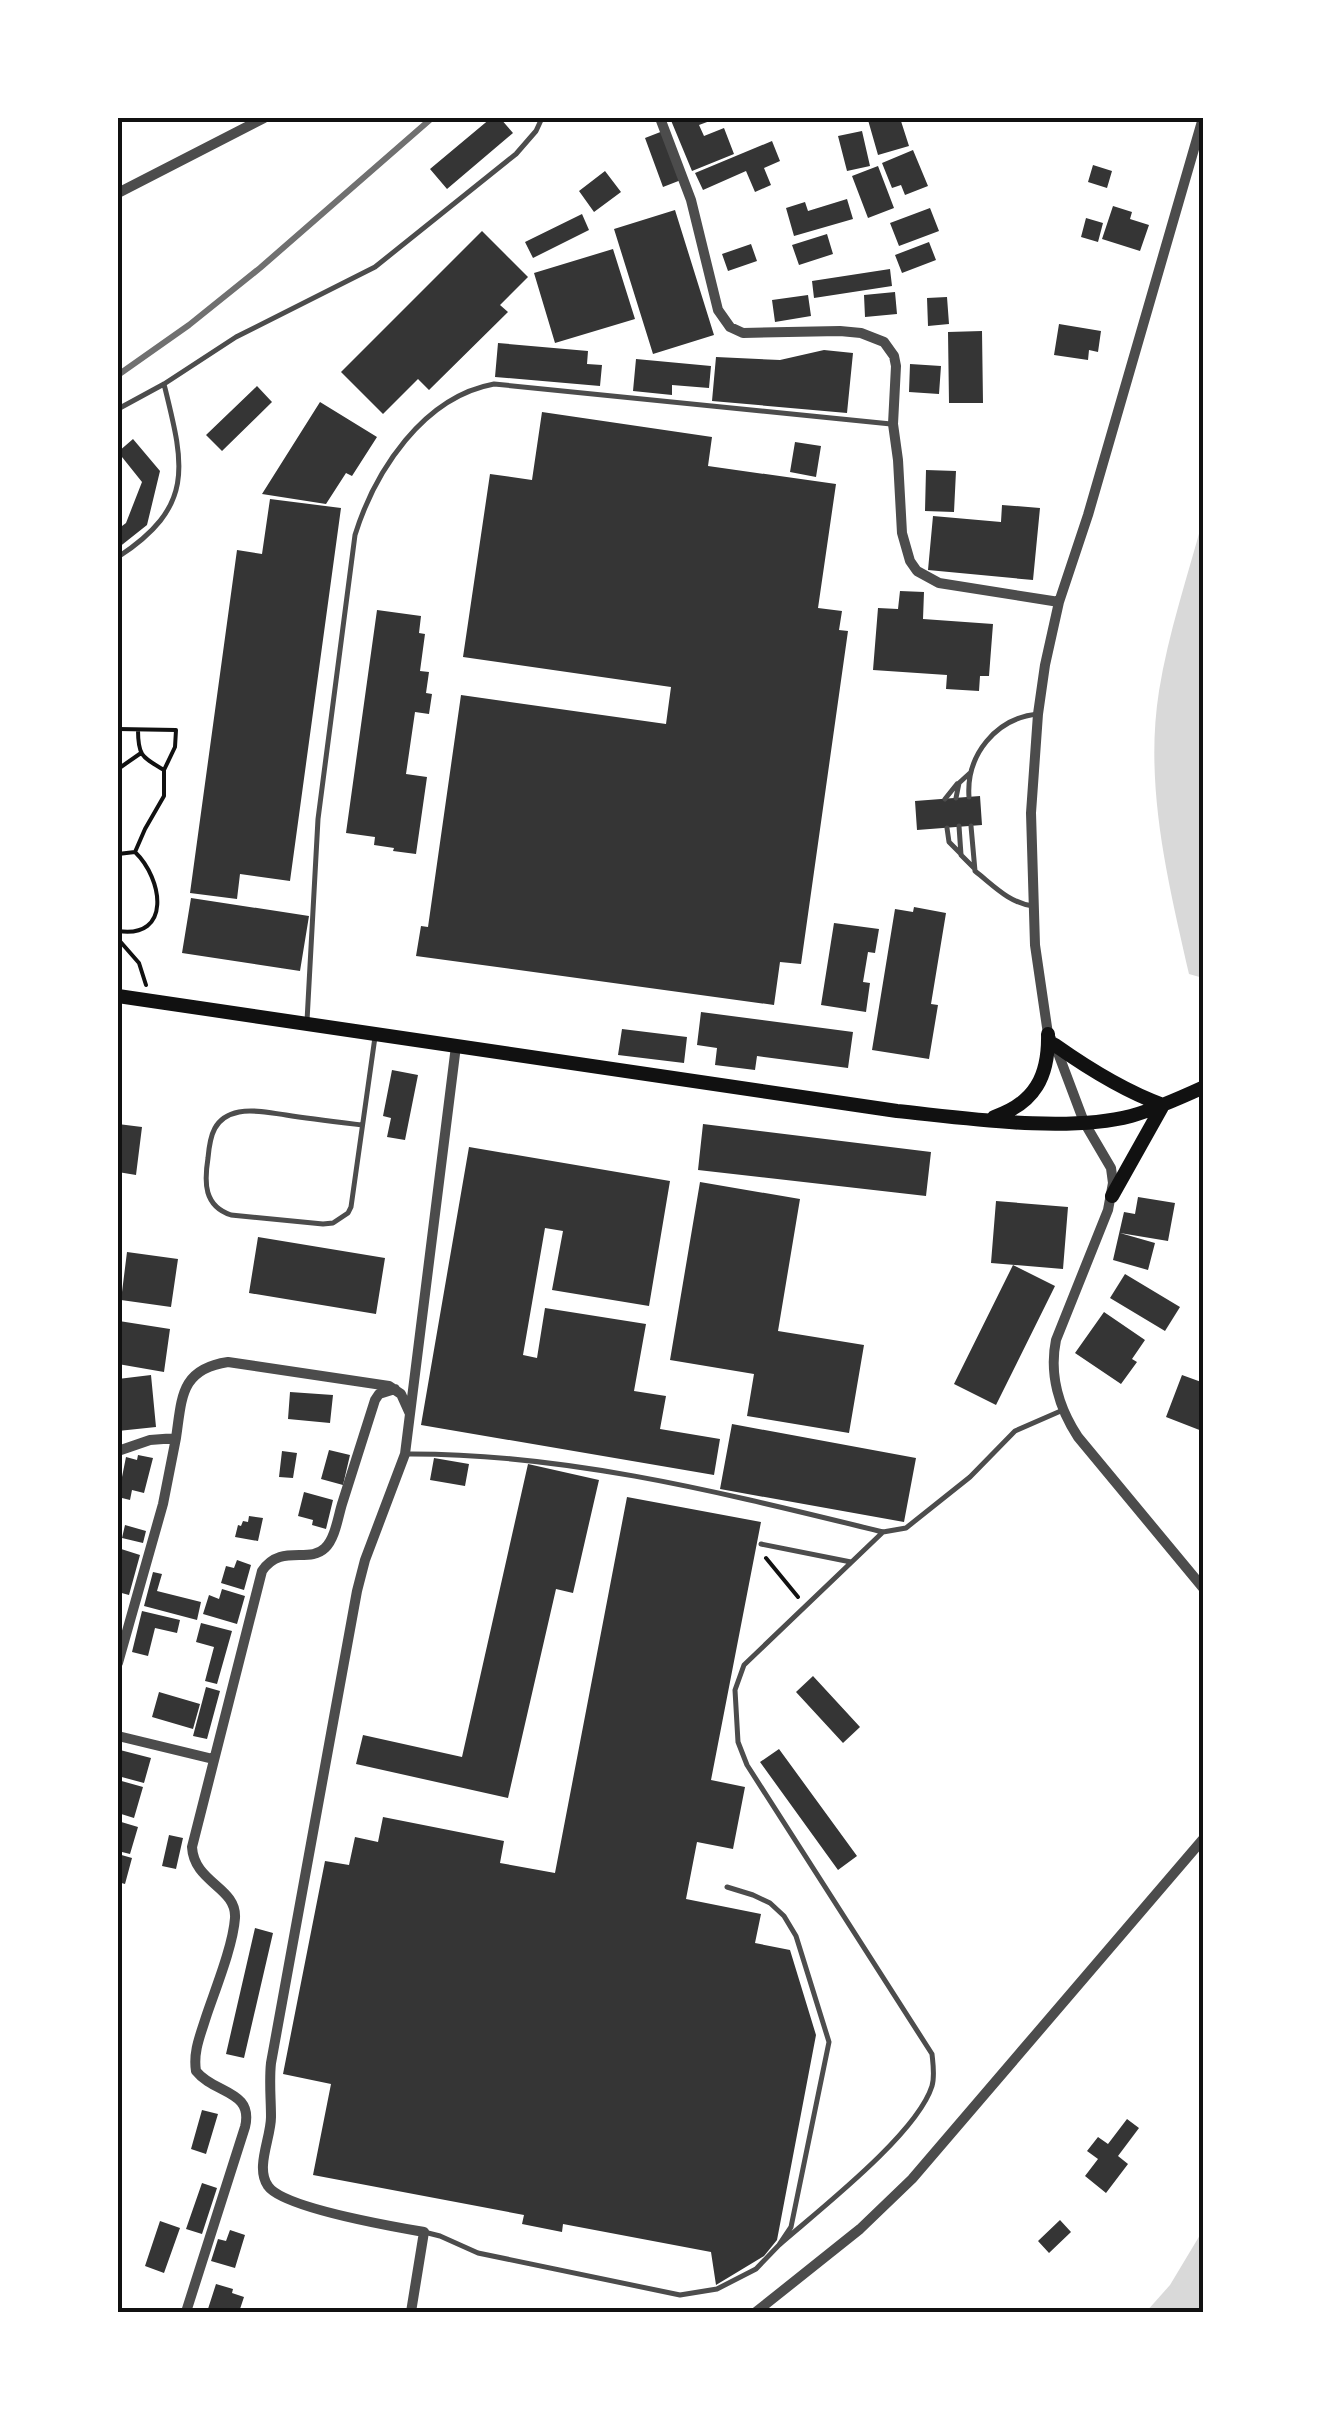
<svg xmlns="http://www.w3.org/2000/svg" width="1321" height="2430" viewBox="0 0 1321 2430" font-family="'DM Sans',sans-serif">
  <style>
    .water { fill: #d9d9d9 }
    .building { fill: #353535 }
    .lines { fill: none; stroke-linecap: round; stroke-linejoin: round }
    .path { stroke: #111; stroke-width: 4 }
    .service { stroke: #4c4c4c; stroke-width: 5 }
    .minor { stroke: #4c4c4c; stroke-width: 10 }
    .secondary { stroke: #111; stroke-width: 14 }
    .rail { stroke: #707070; stroke-width: 6 }
    .neatline { fill: none; stroke: #111; stroke-width: 4 }
  </style>
  <rect width="100%" height="100%" fill="#fff"/>
  <path class="water" d="M1203,519V978L1189,974C1168,881 1144,786 1159,691C1168,634 1188,575 1203,519Z
    M1203,2230V2312H1146L1170,2285Z"/>
  <path class="building" d="M491,118H500L513,133L447,189L430,169Z
    M670,118H718L699,125L704,136L724,128L734,154L692,171Z
    M877,118H900L909,146L878,155L868,120Z
    M663,131L681,180L663,187L645,138Z
    M862,131L870,166L847,171L838,136Z
    M772,141L780,161L764,168L771,185L755,192L746,171L703,190L695,173Z
    M913,150L928,186L905,195L901,185L892,188L882,163Z
    M1093,165L1112,171L1107,188L1088,182Z
    M878,166L894,208L868,218L852,176Z
    M605,171L621,192L594,212L579,191Z
    M847,199L853,219L794,236L786,208L805,202L808,211Z
    M1113,206L1132,212L1130,219L1149,225L1140,251L1102,239Z
    M930,208L939,231L899,246L890,223Z
    M675,210L714,335L653,354L614,229Z
    M582,214L589,230L533,258L525,242Z
    M1086,218L1103,223L1098,242L1081,237Z
    M482,231L528,277L500,305L508,312L429,390L418,379L383,414L341,372Z
    M827,234L833,254L799,265L792,245Z
    M929,242L936,260L902,273L895,255Z
    M751,244L757,261L728,271L722,254Z
    M613,249L635,319L555,343L534,273Z
    M890,269L892,286L814,298L812,281Z
    M895,292L897,314L865,317L864,295Z
    M808,295L811,316L775,322L772,300Z
    M947,297L949,324L928,326L927,298Z
    M1059,324L1101,331L1098,352L1089,350L1088,360L1054,355Z
    M982,331L983,403H949L948,332Z
    M498,343L588,351L587,364L602,365L600,386L495,377Z
    M824,350L853,353L847,413L712,401L716,357L780,360Z
    M636,359L711,366L709,388L672,385V395L633,391Z
    M910,364L941,366L939,394L909,392Z
    M257,386L272,402L222,451L206,435Z
    M320,402L377,437L352,476L346,473L326,504L262,494Z
    M542,412L712,437L708,466L836,484L818,608L842,611L839,630L848,631L801,964L780,962L774,1005L416,956L421,926L428,927L461,695L666,724L671,687L463,657L490,474L532,480Z
    M133,439L160,471L147,525L118,548V529L126,523L142,482L118,452Z
    M795,442L821,446L816,477L790,472Z
    M926,470L956,471L954,512L925,511Z
    M270,499L341,508L290,881L240,874L237,899L190,893L237,550L262,554Z
    M1002,505L1040,508L1033,580L928,570L933,516L1001,522Z
    M900,591L924,592L923,619L993,624L989,676H980L979,691L946,689L947,675L873,670L878,608L898,609Z
    M377,610L421,616L419,633L425,634L420,671L429,672L426,693L432,694L429,714L415,712L406,774L427,777L416,854L393,851L394,848L374,845L375,837L346,833Z
    M980,796L982,825L917,830L915,801Z
    M191,898L309,916L300,971L182,953Z
    M914,907L946,913L931,1004L938,1005L929,1059L872,1050L895,909L913,912Z
    M834,923L879,929L875,953L868,952L863,982L870,983L866,1012L821,1005Z
    M701,1012L853,1032L848,1068L757,1056L755,1070L715,1065L717,1048L697,1045Z
    M622,1029L687,1037L684,1063L618,1055Z
    M392,1070L418,1075L405,1140L387,1137L391,1118L383,1116Z
    M118,1124L142,1127L136,1175L118,1172Z
    M703,1124L931,1152L926,1196L698,1170Z
    M469,1147L670,1181L649,1306L552,1290L563,1231L545,1228L523,1355L537,1358L545,1308L646,1324L634,1391L666,1396L660,1429L720,1439L714,1475L421,1425Z
    M700,1182L800,1199L778,1331L864,1345L849,1433L747,1416L754,1374L670,1360Z
    M1138,1197L1175,1203L1168,1241L1120,1233L1155,1243L1148,1270L1113,1260L1124,1212L1135,1214Z
    M996,1201L1068,1207L1063,1269L991,1263Z
    M258,1237L385,1258L376,1314L249,1293Z
    M127,1252L178,1259L171,1307L121,1300Z
    M1013,1265L1055,1286L996,1405L954,1384Z
    M1125,1274L1180,1307L1165,1331L1110,1298Z
    M1104,1312L1145,1340L1132,1359L1137,1362L1121,1384L1075,1353Z
    M119,1321L170,1329L164,1372L118,1364Z
    M151,1375L156,1427L118,1431V1379Z
    M1182,1375L1204,1383L1202,1431L1166,1417Z
    M290,1392L333,1395L330,1423L288,1419Z
    M732,1424L916,1458L904,1522L720,1489Z
    M329,1450L350,1455L343,1485L321,1479Z
    M282,1451L297,1453L293,1478L279,1477Z
    M138,1455L153,1458L144,1493L132,1490L130,1500L118,1497L126,1457L137,1460Z
    M434,1458L469,1464L465,1486L430,1480Z
    M528,1464L599,1480L573,1593L556,1589L508,1798L356,1764L363,1735L462,1757Z
    M304,1492L333,1500L326,1529L312,1525L313,1520L298,1516Z
    M627,1497L761,1522L711,1780L745,1787L733,1849L697,1842L686,1899L761,1914L755,1943L790,1950L816,2035L777,2240L764,2256L716,2285L711,2252L563,2224L562,2232L522,2224L524,2215L313,2175L331,2084L283,2074L325,1861L349,1865L355,1837L378,1842L383,1817L504,1841L500,1863L555,1873Z
    M249,1516L263,1518L258,1541L235,1537L238,1525L241,1526L243,1521L248,1522Z
    M125,1525L146,1531L143,1543L122,1538Z
    M118,1548L140,1555L129,1595L118,1592Z
    M237,1560L251,1565L244,1590L221,1583L226,1566L234,1568Z
    M153,1572L162,1574L157,1591L201,1602L197,1620L144,1606Z
    M222,1589L245,1596L237,1624L203,1614L209,1595L219,1599Z
    M142,1611L180,1620L177,1633L155,1628L148,1656L132,1652Z
    M201,1623L232,1631L217,1684L205,1681L214,1647L196,1642Z
    M813,1676L860,1727L843,1743L796,1692Z
    M206,1687L220,1691L207,1739L193,1736Z
    M159,1692L200,1704L193,1729L152,1717Z
    M779,1749L857,1856L838,1870L760,1762Z
    M120,1750L151,1758L144,1783L118,1776Z
    M118,1780L143,1787L134,1818L118,1813Z
    M118,1821L138,1827L130,1854L118,1851Z
    M169,1835L183,1838L176,1869L162,1866Z
    M118,1854L132,1858L125,1884L118,1882Z
    M255,1928L273,1933L244,2058L226,2054Z
    M202,2110L218,2114L206,2154L191,2149Z
    M1127,2119L1139,2128L1118,2156L1128,2164L1106,2193L1085,2176L1098,2159L1087,2151L1098,2137L1108,2144Z
    M202,2183L217,2188L202,2234L186,2229Z
    M1060,2220L1071,2232L1049,2253L1038,2241Z
    M160,2221L180,2228L164,2273L145,2266Z
    M230,2230L245,2235L235,2268L211,2261L218,2239L226,2241Z
    M216,2284L233,2289L232,2293L244,2297L239,2312H207Z"/>
  <g class="lines">
    <path class="path" d="M118,729L176,730L175,747L164,770C142,757 138,756 138,730
      M118,769L141,753
      M135,852L145,829L164,796V770
      M118,854L135,852C163,879 172,939 118,931
      M118,939L139,963L146,985
      M766,1558L798,1597"/>
    <path class="service" d="M118,409L164,384L236,337L375,267L516,154L536,131L542,118
      M118,557C196,506 184,465 164,384
      M969,797C966,755 996,718 1038,714
      M956,798L959,783L970,773
      M945,799L957,784
      M959,826L961,855L974,868
      M971,826L975,871C993,885 1009,903 1033,906
      M947,828L949,842L961,854
      M307,1021L318,819L355,535C375,471 423,397 494,384L891,424
      M362,1125C337,1122 311,1119 286,1115C271,1113 254,1109 239,1112C214,1117 210,1135 208,1158C204,1183 204,1206 231,1215L323,1224L333,1223L348,1213L351,1207L375,1037
      M406,1454C568,1453 727,1494 883,1532L906,1528L970,1477L1015,1431L1063,1410
      M761,1544L851,1562
      M424,2232L440,2236L478,2253L680,2295L717,2289L756,2269L779,2245L791,2227L829,2042L796,1936L784,1916L770,1903L753,1895L727,1887
      M779,2245C819,2210 917,2134 932,2086C935,2076 933,2064 932,2054L747,1765L738,1742L735,1690L744,1665L883,1532"/>
    <path class="minor" d="M660,118L691,200L718,310L730,327L743,333L840,331L861,333L884,342L894,356L896,366L893,424L898,460L902,533L910,561L917,571L939,583L1059,602
      M1203,118L1088,515L1059,602L1045,665L1038,714L1031,813L1035,945L1048,1034L1055,1045L1084,1122L1111,1168L1113,1183L1108,1210L1056,1340C1049,1374 1059,1408 1078,1437L1204,1589
      M118,193L264,118
      M118,1451L150,1440L176,1438C182,1398 180,1369 228,1362L389,1386L401,1394L410,1414
      M118,1663L163,1504L176,1438
      M118,1736L213,1759
      M186,2312L245,2127C254,2090 214,2094 196,2071C193,2052 200,2036 206,2017C215,1990 233,1946 235,1918C237,1887 194,1883 192,1847L262,1571C281,1543 309,1564 325,1548C335,1539 338,1517 342,1504C353,1470 364,1435 375,1400L379,1394L395,1389
      M411,2312L424,2232C395,2227 283,2208 268,2186C255,2168 271,2138 271,2117C271,2099 269,2081 271,2063L357,1591L365,1560L405,1454L456,1046
      M756,2312L860,2229L912,2179L1204,1838"/>
    <path class="secondary" d="M118,996L897,1111C966,1118 1065,1133 1131,1116C1156,1109 1180,1098 1204,1087
      M1055,1045C1089,1069 1124,1091 1163,1105L1112,1196
      M994,1117C1035,1103 1049,1076 1048,1034"/>
    <path class="rail" d="M118,375L189,325L260,268L432,118"/>
  </g>
  <rect width="1321" height="2430" fill="none" stroke="#ffffff" stroke-width="240"/>
  <rect x="120" y="120" width="1081" height="2190" class="neatline"/>
</svg>
